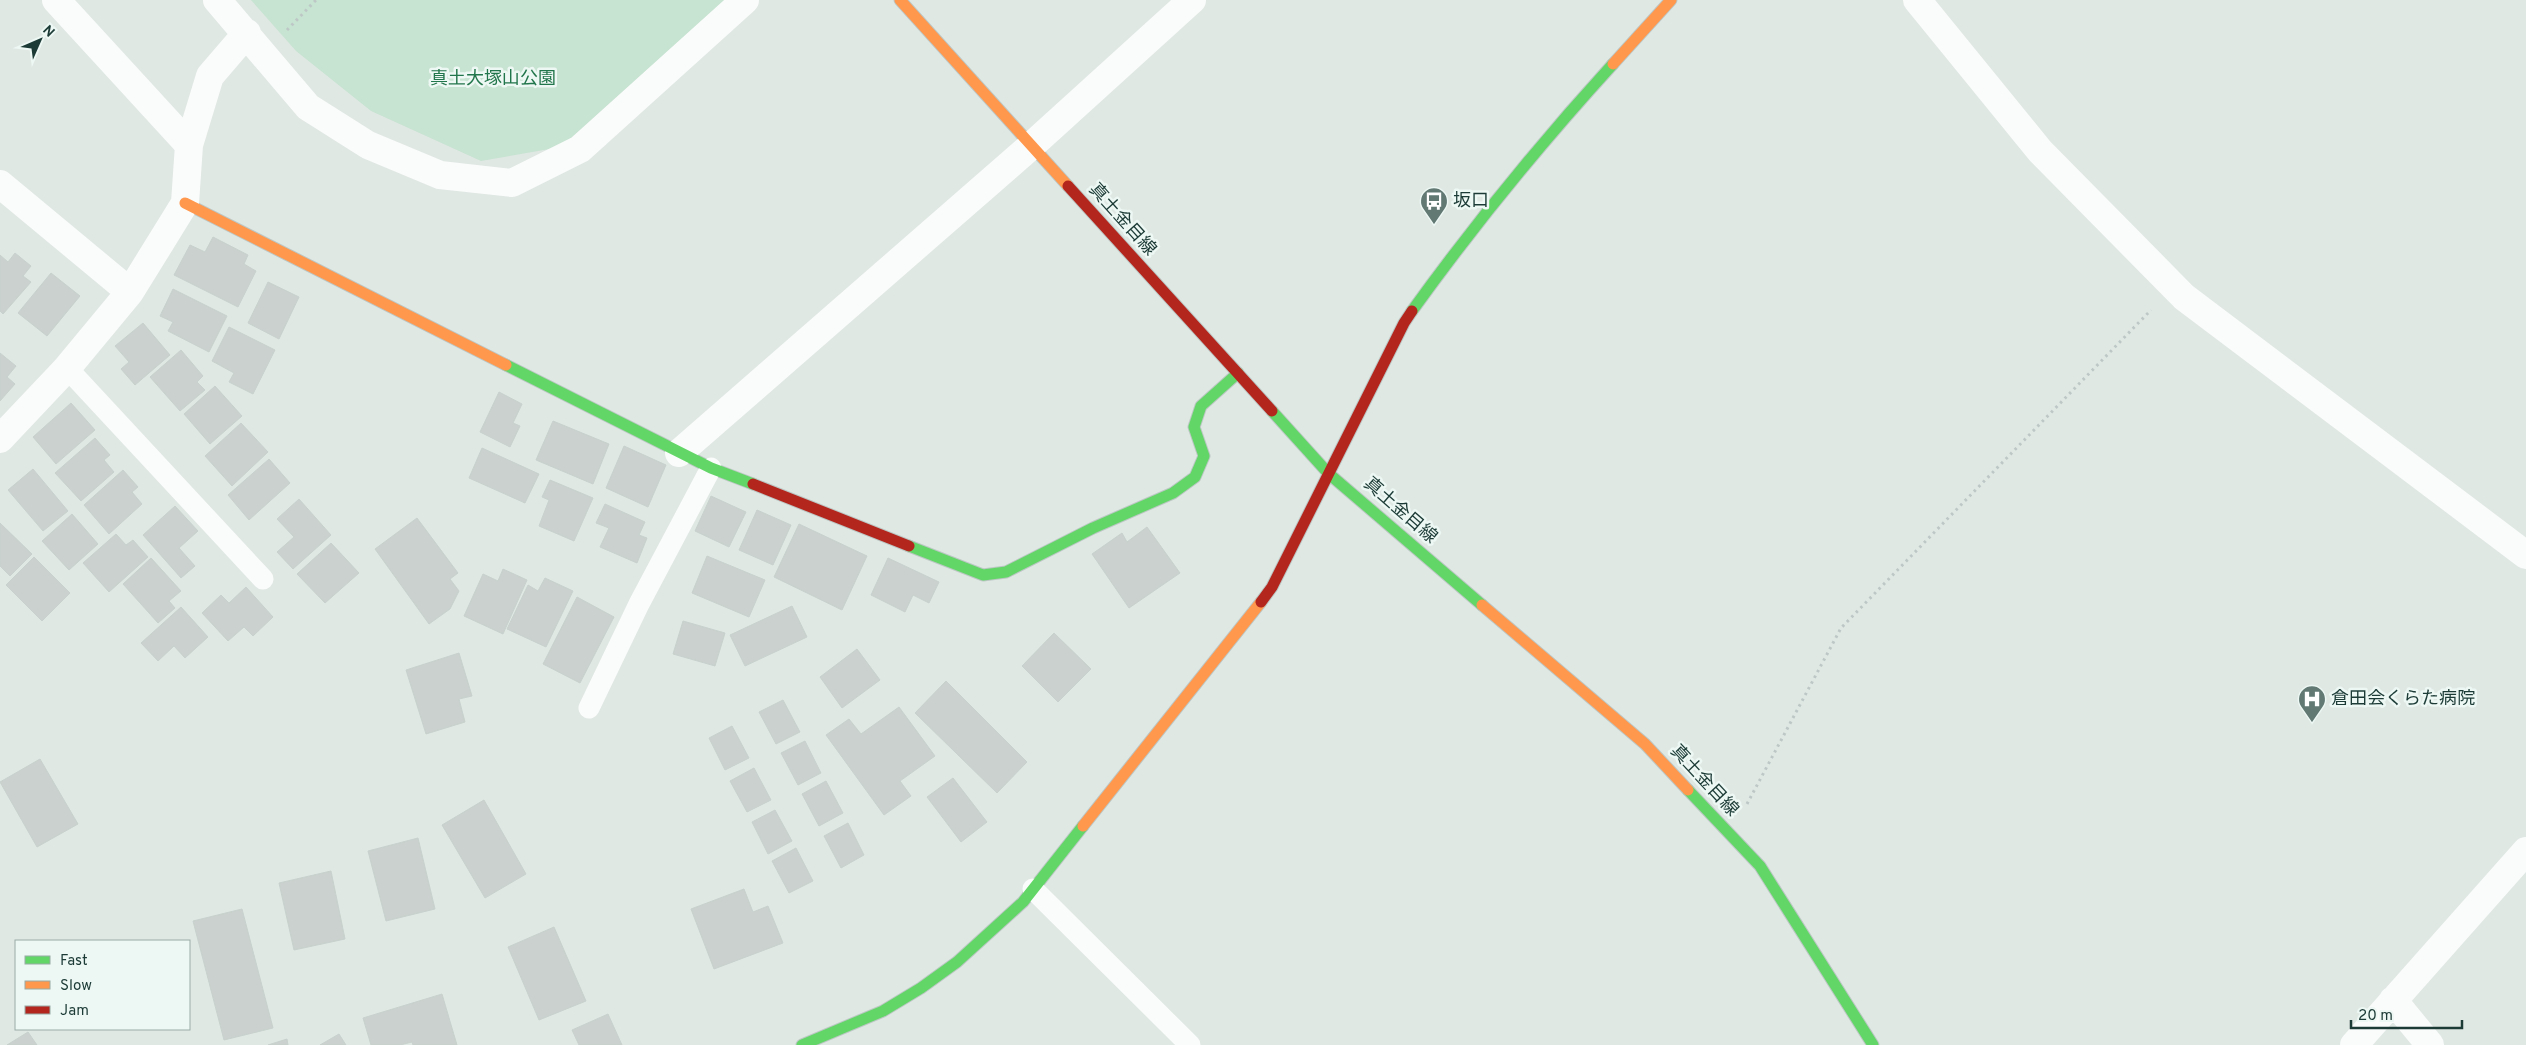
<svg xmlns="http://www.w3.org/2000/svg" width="2526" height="1045" viewBox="0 0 2526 1045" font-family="Overpass,'Noto Sans JP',sans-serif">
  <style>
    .green { fill: #c7e3d1 }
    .building { fill: #cad1ce; stroke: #c8d1cd }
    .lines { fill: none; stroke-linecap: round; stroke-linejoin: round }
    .fast-casing { stroke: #bcc7c4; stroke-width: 13 }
    .slow-casing { stroke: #bcc7c4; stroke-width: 13 }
    .jam-casing { stroke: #bcc7c4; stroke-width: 13 }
    .path { stroke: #bdc8c6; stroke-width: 3; stroke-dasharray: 2.5 4; stroke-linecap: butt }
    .lane { stroke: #fafcfb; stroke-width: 21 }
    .street { stroke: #fafcfb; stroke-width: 28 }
    .fast { stroke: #63d668; stroke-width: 11 }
    .slow { stroke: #ff974d; stroke-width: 11 }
    .jam { stroke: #b3261e; stroke-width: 11 }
    .labels { text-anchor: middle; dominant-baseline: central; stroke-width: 5; stroke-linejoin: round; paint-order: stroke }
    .park-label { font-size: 18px; fill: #22764b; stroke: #edf7f3 }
    .poi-label { font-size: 18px; fill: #1c3b36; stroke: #edf7f3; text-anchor: start }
    .street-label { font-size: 18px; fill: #1c3b36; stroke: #edf7f3 }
  </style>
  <rect width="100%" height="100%" fill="#e0e8e4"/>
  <path class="green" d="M251,0H725L561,147L481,161L371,111L296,51Z"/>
  <path class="building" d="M213,237L248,255L244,264L256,271L238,307L174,275L190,245L205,252Z
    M15,253L31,266L23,276L31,282L3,314L0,311V255L8,262Z
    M51,273L80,296L47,336L18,313Z
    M268,282L299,297L279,339L248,323Z
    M173,289L227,316L209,352L168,331L173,322L160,316Z
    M143,323L170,355L135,385L121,369L129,362L115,346Z
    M229,327L275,350L253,394L229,382L234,373L212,361Z
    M181,350L203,376L197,382L205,390L180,411L150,377Z
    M0,353L16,366L7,377L15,384L0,401Z
    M215,386L242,416L210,444L184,414Z
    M499,392L522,404L513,423L520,426L510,447L480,432Z
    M71,403L95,430L56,464L33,437Z
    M553,421L609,444L593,484L536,460Z
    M241,423L268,452L232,486L205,456Z
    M95,438L110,455L104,460L114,472L81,501L55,473Z
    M624,446L666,465L648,507L606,488Z
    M482,448L539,474L525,503L469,478Z
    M269,459L290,483L249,520L228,495Z
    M33,469L68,511L43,531L8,490Z
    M123,470L138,487L132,492L142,504L109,534L84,505Z
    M550,480L593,498L574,541L539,526L549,500L542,497Z
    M711,496L746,512L729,547L695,531Z
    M299,499L331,535L293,569L277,552L294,537L277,519Z
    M605,504L645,522L639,535L647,538L637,563L600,547L609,528L596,523Z
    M175,506L198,531L179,548L195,566L181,578L143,535Z
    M757,510L791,525L773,565L739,550Z
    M72,514L98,544L69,570L42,541Z
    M417,518L458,573L450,579L459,591L450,609L429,624L375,549Z
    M0,523L32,554L10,576L0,566Z
    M799,524L867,556L842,610L774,577Z
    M1147,527L1180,573L1129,608L1092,554L1122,533L1127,542Z
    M116,534L126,545L133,540L148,557L109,592L83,563Z
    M331,543L359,573L325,603L297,574Z
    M707,556L765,580L749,617L692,593Z
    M34,557L70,593L42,621L6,585Z
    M151,558L181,591L169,601L175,608L158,623L123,584Z
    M888,558L939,582L929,603L913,595L905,612L871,595Z
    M503,569L527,580L503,634L464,616L483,574L498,581Z
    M545,578L573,591L546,647L507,629L528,585L538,591Z
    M246,587L273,617L253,636L244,627L228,641L202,613L221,595L229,603Z
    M577,597L614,617L580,683L543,664Z
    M792,606L807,637L745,666L730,635Z
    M181,607L208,637L185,658L174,646L158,661L141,643Z
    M683,621L725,633L715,666L673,654Z
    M1054,633L1091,669L1058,702L1022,666Z
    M857,649L880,680L842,708L820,677Z
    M459,653L472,696L459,699L465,722L426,734L406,670Z
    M946,681L1027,762L997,793L915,713Z
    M783,700L800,732L776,744L759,712Z
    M899,707L935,756L900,781L911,796L884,815L826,735L849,719L861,734Z
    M732,726L749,758L725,770L709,738Z
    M805,741L821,773L798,785L781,753Z
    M40,759L78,824L37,847L0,782Z
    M754,768L771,800L747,812L730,781Z
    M953,778L987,822L961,842L927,797Z
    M826,781L843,813L819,826L802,794Z
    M484,800L526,874L485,898L442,825Z
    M775,810L792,841L768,854L752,822Z
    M848,823L864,855L841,868L824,836Z
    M418,838L435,909L386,921L368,851Z
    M796,848L813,881L789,893L772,861Z
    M331,871L345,939L294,950L279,883Z
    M744,889L753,912L768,906L783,943L714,969L691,909Z
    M242,909L273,1028L224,1040L193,921Z
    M554,927L586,1001L539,1020L508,947Z
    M442,994L457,1045H413L412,1042L400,1045H371L363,1018Z
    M608,1014L622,1045H579L572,1030Z
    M28,1032L37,1045H7Z
    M339,1034L346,1045H320Z
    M287,1039L288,1045H268Z"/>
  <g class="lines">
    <g class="fast-casing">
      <path id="fast" d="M1412,311C1474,225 1541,143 1613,64
        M506,365L711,468L753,484
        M1272,411L1328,473L1482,605
        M909,546L983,575L1006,572L1093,528L1173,493L1195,477L1204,456L1194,427L1201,406L1238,373
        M1688,790L1760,866L1873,1045
        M802,1045L883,1011L921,988L957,962L1023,902L1083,826"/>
    </g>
    <g class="slow-casing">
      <path id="slow" d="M900,0L1068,186
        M1613,64L1671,0
        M185,203L506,365
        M1482,605L1645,744L1688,790
        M1083,826L1261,602"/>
    </g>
    <g class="jam-casing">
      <path id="jam" d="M1068,186L1272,411
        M753,484L909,546
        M1261,602L1272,587L1404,323L1412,311"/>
    </g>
    <path class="path" d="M287,30L316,0
      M1747,804L1841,628L2151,310"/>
    <path class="lane" d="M67,368L263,579
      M589,708L639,604L711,468
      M1033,889L1190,1045"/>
    <path class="street" d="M56,0L189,145
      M217,0L308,107L368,145L440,175L512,183L580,149L745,0
      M1917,0L2040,151L2184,297L2526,555
      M0,184L130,292
      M0,439L67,368L130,292L185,203L189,145L210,76L247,33
      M679,453L1031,146L1192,0
      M2393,1000L2430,1045
      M2354,1045L2526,851"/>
    <use href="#fast" class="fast"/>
    <use href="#slow" class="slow"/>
    <use href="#jam" class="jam"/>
  </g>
  <defs>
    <g id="bus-pin" transform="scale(1.4375)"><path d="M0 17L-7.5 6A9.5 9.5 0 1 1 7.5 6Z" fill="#617873" stroke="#edf7f3"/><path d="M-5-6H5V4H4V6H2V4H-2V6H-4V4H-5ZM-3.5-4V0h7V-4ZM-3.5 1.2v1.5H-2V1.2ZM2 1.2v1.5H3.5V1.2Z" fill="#fff"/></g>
    <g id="hospital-pin" transform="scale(1.4375)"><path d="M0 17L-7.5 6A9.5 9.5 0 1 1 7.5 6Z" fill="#617873" stroke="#edf7f3"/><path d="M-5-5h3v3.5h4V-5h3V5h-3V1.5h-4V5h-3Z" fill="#fff"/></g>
  </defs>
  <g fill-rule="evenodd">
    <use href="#bus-pin" x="1434" y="201"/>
    <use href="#hospital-pin" x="2312" y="699"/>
  </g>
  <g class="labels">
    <g class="park-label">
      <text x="493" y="79">真土大塚山公園</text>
    </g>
    <g class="poi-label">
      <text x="1453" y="201">坂口</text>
      <text x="2331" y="699">倉田会くらた病院</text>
    </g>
    <g class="street-label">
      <text transform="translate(1122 220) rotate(48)">真土金目線</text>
      <text transform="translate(1400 511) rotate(41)">真土金目線</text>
      <text transform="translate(1704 781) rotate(47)">真土金目線</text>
    </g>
  </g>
  <rect x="15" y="940" width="175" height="90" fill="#edf7f3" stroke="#99aca7"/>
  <rect x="25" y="956" width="25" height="8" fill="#63d668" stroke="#99aca7"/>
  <text x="60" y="965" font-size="15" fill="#1c3b36">Fast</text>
  <rect x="25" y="981" width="25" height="8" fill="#ff974d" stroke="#99aca7"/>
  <text x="60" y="990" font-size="15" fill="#1c3b36">Slow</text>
  <rect x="25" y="1006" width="25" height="8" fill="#b3261e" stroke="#99aca7"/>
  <text x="60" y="1015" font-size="15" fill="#1c3b36">Jam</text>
  <g transform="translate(40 40) rotate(45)" stroke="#edf7f3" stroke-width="4" paint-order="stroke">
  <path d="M0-4L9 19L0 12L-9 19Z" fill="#1c3b36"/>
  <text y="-8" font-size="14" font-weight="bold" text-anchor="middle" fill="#1c3b36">N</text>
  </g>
  <path d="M2351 1020v8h111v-8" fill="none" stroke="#1c3b36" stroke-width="2.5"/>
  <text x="2358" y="1020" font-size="15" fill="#1c3b36" stroke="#edf7f3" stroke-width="4" paint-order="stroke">20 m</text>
</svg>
